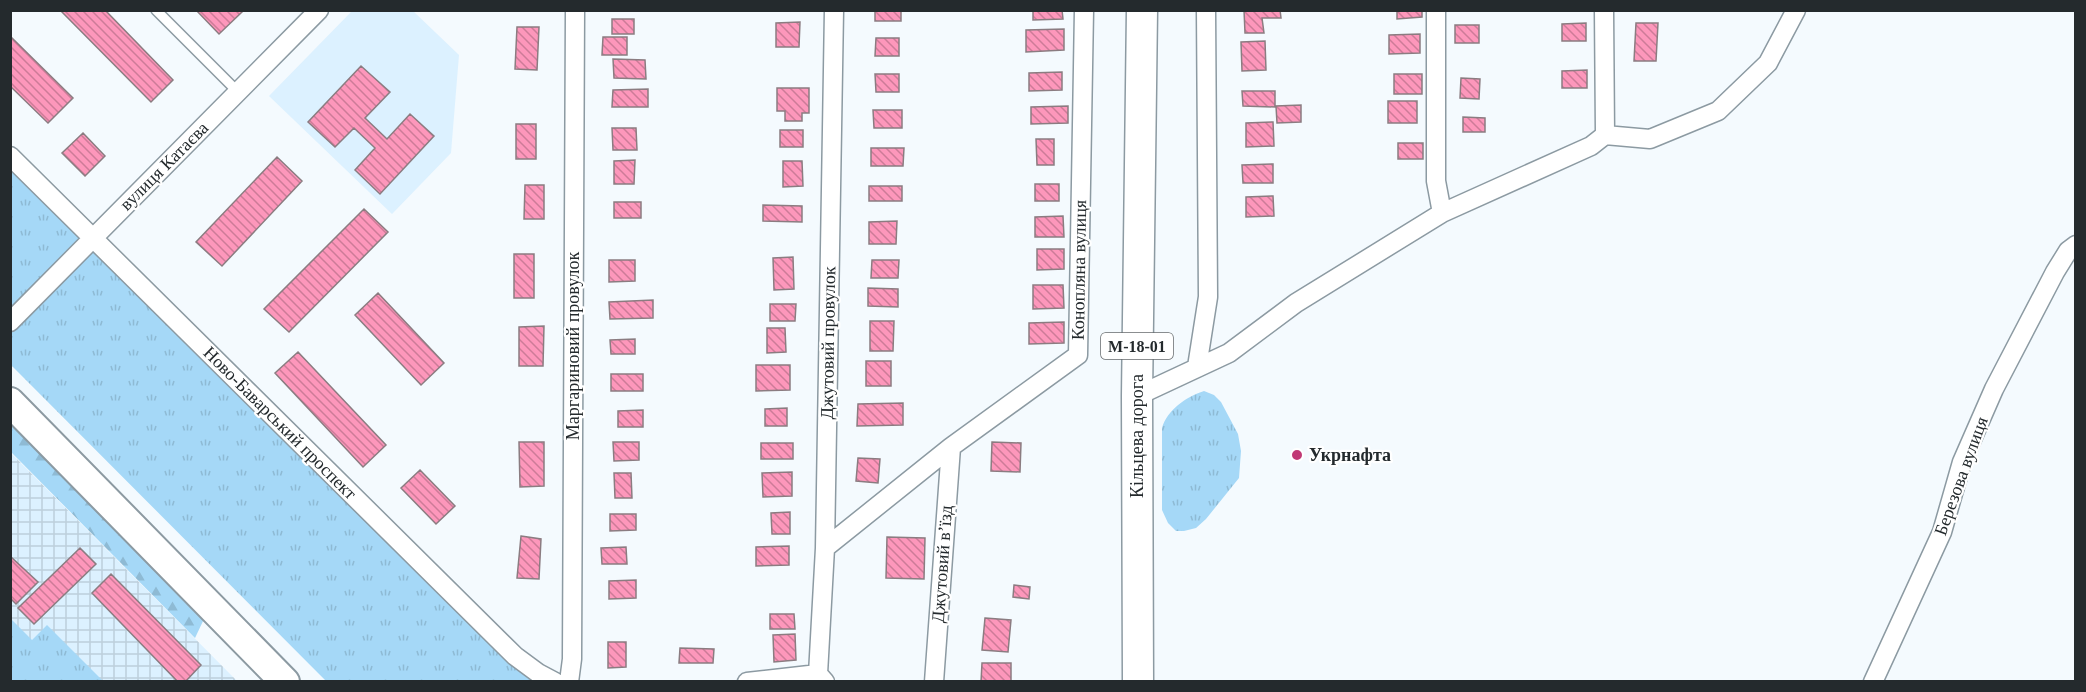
<svg xmlns="http://www.w3.org/2000/svg" width="2086" height="692" viewBox="0 0 2086 692" font-family="Georgia,serif">
  <style>
    .built { fill: #dcf1ff }
    .industrial { fill: url(#industrial-grid) }
    .grass { fill: url(#grass-tufts) }
    .forest { fill: url(#forest-firs) }
    .building { fill: url(#building-back-hatch); stroke: #8b7c81; stroke-width: 1.5 }
    .lines { fill: none; stroke-linecap: round; stroke-linejoin: round }
    .service-casing { stroke: #8c9aa2; stroke-width: 12 }
    .minor-casing { stroke: #8c9aa2; stroke-width: 21 }
    .primary-casing { stroke: #8c9aa2; stroke-width: 32 }
    .trunk-casing { stroke: #8c9aa2; stroke-width: 33 }
    .service { stroke: #fff; stroke-width: 9 }
    .minor { stroke: #fff; stroke-width: 18 }
    .primary { stroke: #fff; stroke-width: 28 }
    .trunk { stroke: #fff; stroke-width: 30 }
    .poi-dot { fill: #c13975; stroke: #fff; stroke-width: 2 }
    .labels { text-anchor: middle; dominant-baseline: central; stroke-width: 4.5; stroke-linejoin: round; paint-order: stroke }
    .shield { fill: #fff; stroke: #666a6c; stroke-width: 1.5 }
    .shield-label { font-size: 16px; font-weight: bold; fill: #242a2d }
    .street-label { font-size: 18px; fill: #242a2d; stroke: #fff }
    .poi-label { font-size: 18px; font-weight: bold; fill: #242a2d; stroke: #fff; text-anchor: start }
  </style>
  <defs>
    <pattern id="industrial-grid" width="8" height="8" patternUnits="userSpaceOnUse" patternTransform="scale(1.5)"><rect width="8" height="8" fill="#dcf1ff"/><path d="M0 4h8M4 0v8" fill="none" stroke="#bdcfdb"/></pattern>
    <pattern id="grass-tufts" width="24" height="20" patternUnits="userSpaceOnUse" patternTransform="scale(1.5)"><rect width="24" height="20" fill="#a5d8f7"/><path d="M3 7l-1-3M5 7V3M7 7l1-3M15 17l-1-3M17 17v-4M19 17l1-3" fill="none" stroke="#8ebad4"/></pattern>
    <pattern id="forest-firs" width="22" height="20" patternUnits="userSpaceOnUse" patternTransform="scale(1.5)"><rect width="22" height="20" fill="#a5d8f7"/><path d="M5 1l3.5 6h-7zM16 11l3.5 6h-7z" fill="#8ebad4"/></pattern>
    <pattern id="building-back-hatch" width="6" height="6" patternUnits="userSpaceOnUse" patternTransform="scale(1.5)"><rect width="6" height="6" fill="#fd97bb"/><path d="M-1 5l2 2M0 0l6 6M5-1l2 2" fill="none" stroke="#cd7b98"/></pattern>
  </defs>
  <rect width="100%" height="100%" fill="#f4fafe"/>
  <path class="built" d="M352,11H413L459,55L451,153L392,214L269,96Z"/>
  <path class="industrial" d="M10,452L119,562L237,681H11Z"/>
  <path class="grass" d="M10,167L531,681H326L11,365Z
    M1204,391L1214,395L1221,402L1238,434L1241,451L1239,478L1206,519L1196,528L1184,531H1176L1168,523L1162,510V428C1167,410 1186,397 1204,391Z
    M10,618L32,640L47,625L103,681H11Z"/>
  <path class="forest" d="M10,423L204,619L195,638L11,452Z"/>
  <path class="building" d="M60,10H105L173,80L151,102Z
    M196,10H240L242,12L219,34Z
    M875,10H901V21H875Z
    M1033,10H1062L1063,19L1033,20Z
    M1244,10H1280L1281,18H1262L1264,33H1245Z
    M1397,10H1422V17L1397,19Z
    M612,19H634V34H612Z
    M800,22L799,47H776V23Z
    M1586,23V41H1562V24Z
    M1636,23H1658L1656,61H1634Z
    M1455,25H1479V43H1455Z
    M517,27H539L537,70L515,69Z
    M1064,29V50L1026,52V30Z
    M1420,34V53L1389,54V35Z
    M10,36L73,98L48,123L10,86Z
    M603,37H627V55H602Z
    M876,38H899V56H875Z
    M1265,41L1266,70L1242,71L1241,42Z
    M613,59L645,60L646,79L614,78Z
    M361,66L390,92L365,118L387,139L410,114L434,136L380,194L355,170L375,148L354,128L335,147L308,122Z
    M1587,70V88H1562V71Z
    M1062,72V90L1029,91V73Z
    M875,74H899V92H876Z
    M1394,74H1422V94H1394Z
    M1461,78L1480,79L1479,99L1460,98Z
    M777,88H809V113H802V121H785V111H777Z
    M648,89V107H612L613,90Z
    M1242,91H1275V107L1243,106Z
    M1388,101H1417V123H1388Z
    M1301,105V122L1277,123L1276,106Z
    M1068,106V123L1031,124V107Z
    M873,110H902V128H874Z
    M1463,117L1485,118V132H1463Z
    M1273,122L1274,146L1246,147V123Z
    M516,124H536V159H516Z
    M612,128H636L637,150H613Z
    M780,130H803V147H780Z
    M83,133L105,156L85,176L62,153Z
    M1036,139H1054V165H1037Z
    M1398,143H1423V159H1398Z
    M871,148H904L903,166H871Z
    M277,157L302,181L222,266L196,242Z
    M635,160L634,184H614V161Z
    M783,161H802L803,186L783,187Z
    M1273,164V183H1243L1242,165Z
    M1035,184H1059V201H1035Z
    M525,185H544V219H524Z
    M869,186H902V201H869Z
    M1273,196L1274,216L1246,217V197Z
    M614,202H641V218H614Z
    M763,205L802,206V222L763,221Z
    M364,209L388,232L289,332L264,309Z
    M1063,216L1064,237H1035V217Z
    M897,221L896,244H869V222Z
    M1037,249H1064V269L1037,270Z
    M514,254H534V298H514Z
    M793,257L794,289L774,290L773,258Z
    M609,260H635V281L609,282Z
    M872,260H899L898,278H871Z
    M1033,285H1063L1064,308L1033,309Z
    M868,288L898,289V307L868,306Z
    M378,293L444,363L421,385L355,315Z
    M653,300V318L610,319L609,302Z
    M770,304H796L795,321H770Z
    M870,321H894L893,351H870Z
    M1064,322V343L1029,344V323Z
    M544,326L543,366H519V327Z
    M767,328H785L786,352L767,353Z
    M635,339V354H611L610,340Z
    M298,352L386,445L363,467L275,373Z
    M866,361H891V386H866Z
    M756,365H790V390L756,391Z
    M611,374H643V391H611Z
    M903,403V425L857,426L858,404Z
    M787,408V426H765V409Z
    M643,410V427H618V411Z
    M519,442H544V486L520,487Z
    M613,442H639V460L614,461Z
    M992,442L1021,443L1020,472L991,471Z
    M761,443H793V459H761Z
    M858,458L880,459L878,483L856,481Z
    M420,470L455,506L436,524L401,488Z
    M792,472V496L763,497L762,473Z
    M614,473H631L632,498H615Z
    M790,512V534H772L771,513Z
    M610,514H636V530L610,531Z
    M521,536L541,539L539,579L517,578Z
    M887,537L925,538L924,579L886,578Z
    M789,546V565L756,566V547Z
    M626,547L627,564H602L601,548Z
    M80,548L96,564L34,624L18,608Z
    M10,556L38,582L16,604L10,598Z
    M111,574L201,665L185,682H178L92,593Z
    M636,580V598L609,599V581Z
    M1014,585L1030,587L1029,599L1013,597Z
    M770,614H794L795,629H770Z
    M985,618L1011,620L1008,652L982,650Z
    M795,634L796,660L774,662L773,635Z
    M608,642H626V667L608,668Z
    M680,648L714,649L713,663H679Z
    M982,663H1011V682H981Z"/>
  <g class="lines">
    <g class="service-casing">
      <path id="service" d="M156,10L238,92"/>
    </g>
    <g class="minor-casing">
      <path id="minor" d="M1436,10V181L1442,213
        M1604,10L1605,135
        M10,156L515,656L538,673L555,682
        M10,322L319,10
        M1197,367L1208,297L1206,10
        M1137,396L1229,353L1296,303L1442,213L1591,146L1605,135L1650,139L1718,111L1768,63L1796,10
        M825,548L951,447L1078,355L1084,10
        M818,674L825,548L834,10
        M569,682L572,659L575,10
        M747,682L818,674L825,682
        M934,682L951,447
        M1873,682L1942,532L1962,462L1994,389L2055,272L2068,251L2076,245"/>
    </g>
    <g class="primary-casing">
      <path id="primary" d="M10,402L285,682"/>
    </g>
    <g class="trunk-casing">
      <path id="trunk" d="M1138,682L1137,396L1142,10"/>
    </g>
    <use href="#service" class="service"/>
    <use href="#minor" class="minor"/>
    <use href="#primary" class="primary"/>
    <use href="#trunk" class="trunk"/>
  </g>
  <circle class="poi-dot" cx="1297" cy="455" r="6"/>
  <g class="labels">
    <rect class="shield" x="1101" y="333" width="72" height="26" rx="4.5"/>
    <g class="shield-label">
      <text x="1137" y="346">М-18-01</text>
    </g>
    <g class="street-label">
      <text transform="translate(164 166) rotate(-45)">вулиця Катаєва</text>
      <text transform="translate(1079 270) rotate(-89)">Конопляна вулиця</text>
      <text transform="translate(828 343) rotate(-89)">Джутовий провулок</text>
      <text transform="translate(573 346) rotate(-90)">Маргариновий провулок</text>
      <text transform="translate(280 423) rotate(45)">Ново-Баварський проспект</text>
      <text transform="translate(1137 436) rotate(-90)">Кільцева дорога</text>
      <text transform="translate(1961 476) rotate(-70)">Березова вулиця</text>
      <text transform="translate(942 564) rotate(-86)">Джутовий в’їзд</text>
    </g>
    <g class="poi-label">
      <text x="1309" y="455">Укрнафта</text>
    </g>
  </g>
  <rect width="2086" height="692" fill="none" stroke="#242a2d" stroke-width="24"/>
</svg>
